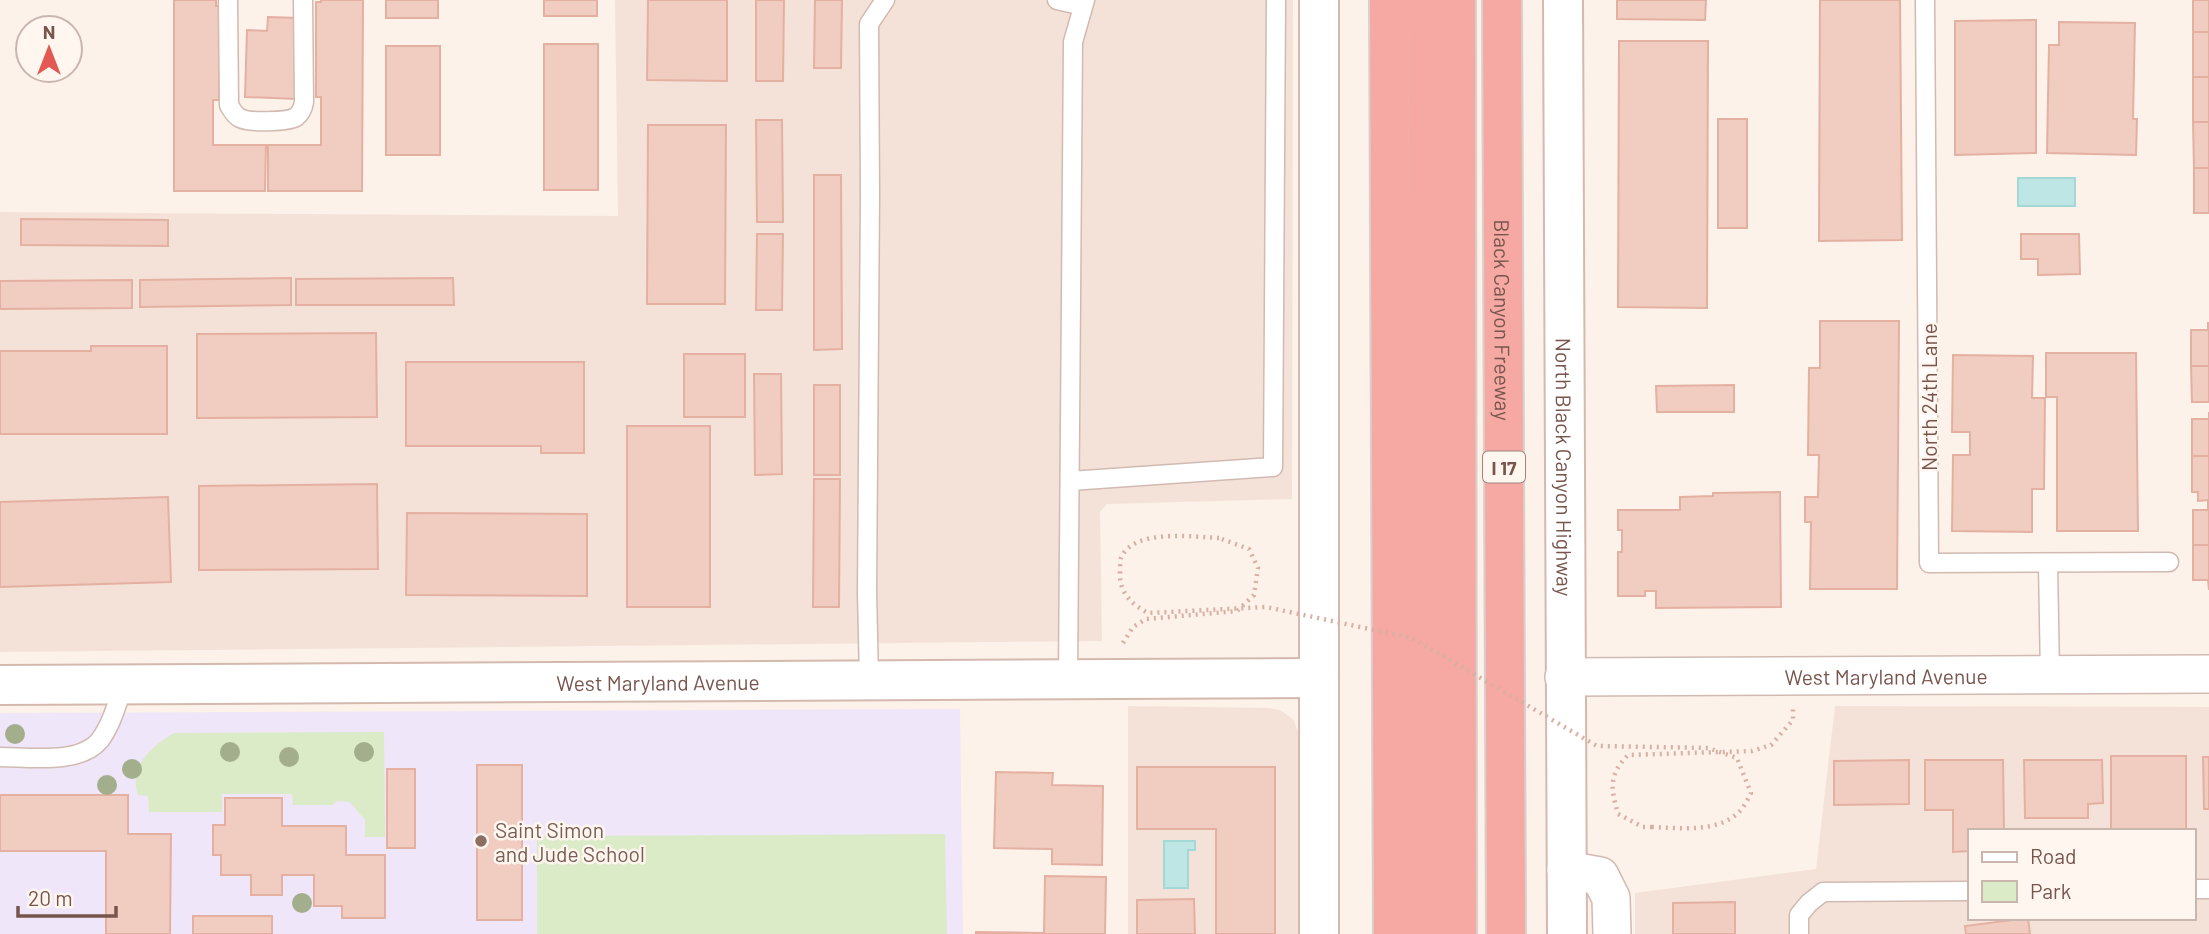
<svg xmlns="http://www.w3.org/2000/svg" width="2209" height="934" viewBox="0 0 2209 934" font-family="Barlow,sans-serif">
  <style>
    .residential { fill: #f4e2d8; fill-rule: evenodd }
    .education { fill: #efe6f9 }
    .green { fill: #dbeac7 }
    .water { fill: #bde6e5; stroke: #a4d8d7; stroke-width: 2 }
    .building { fill: #f1ccc1; stroke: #e4b0a2; stroke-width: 2 }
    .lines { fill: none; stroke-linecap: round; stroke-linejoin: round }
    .lane-casing { stroke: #d1bab1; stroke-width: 21 }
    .street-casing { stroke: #d1bab1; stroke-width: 40 }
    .secondary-casing { stroke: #d4b9af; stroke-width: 42 }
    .highway-casing { stroke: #d9cfcd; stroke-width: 42 }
    .path { stroke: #d7afa4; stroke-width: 4.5; stroke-dasharray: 2 5; stroke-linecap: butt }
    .lane { stroke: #fff; stroke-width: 18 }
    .street { stroke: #fff; stroke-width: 37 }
    .secondary { stroke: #fff; stroke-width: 38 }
    .highway { stroke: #f5a9a2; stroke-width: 38 }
    .path-bridge { stroke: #d7afa4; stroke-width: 4.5; stroke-dasharray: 2 5; stroke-linecap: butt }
    .tree { fill: #a3ae8d }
    .education-dot { fill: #8d6e63; stroke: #fff6f0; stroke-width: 2.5 }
    .labels { text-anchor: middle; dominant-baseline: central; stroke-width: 5; stroke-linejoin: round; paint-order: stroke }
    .shield { fill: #fff6f0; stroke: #a0857e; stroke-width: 2 }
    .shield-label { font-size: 19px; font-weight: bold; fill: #77554d }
    .street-label { font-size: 21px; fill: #77554d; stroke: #fff6f0 }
    .education-label { font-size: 21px; fill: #785e54; stroke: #fff6f0; text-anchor: start }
  </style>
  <rect width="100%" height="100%" fill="#fcf2e9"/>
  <path class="residential" d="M615,0H1293L1292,499L1107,504L1100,512L1102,641L0,652V212L618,216Z
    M1128,706L1269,708L1280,710L1293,719L1303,744L1305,934H1128Z
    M1835,706L2209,707V934H1635V893L1816,869ZM1969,831H2193V918H1969Z"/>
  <path class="education" d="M960,709L963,934H0V713Z"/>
  <path class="green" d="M384,732L385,837H365V820L350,802L337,801L332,805H293L292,794H222V812H149L148,796L138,795C128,766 152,746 174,733Z
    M945,834L947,934H537V836Z"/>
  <path class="water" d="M2018,178H2075V206H2018Z
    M1164,841H1195V850H1188V888H1164Z"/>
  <path class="building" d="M174,0H216V6H219V100H213V145H266L265,191H174Z
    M321,0H363L362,191H268V145H321V97H316V2H321Z
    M386,0H438V18H386Z
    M544,0H597V16H544Z
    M648,0H727V81L647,80Z
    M756,0H784L783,81H756Z
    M815,0H842L841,68H814Z
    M1617,0H1706L1705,20L1617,19Z
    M1820,0H1900L1902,240L1819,241Z
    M2193,0H2209V32H2193Z
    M268,17L300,18L297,99L245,97L247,30L267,31Z
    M2036,20V153L1955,155V21Z
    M2059,22L2135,23L2133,119H2137L2136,155L2047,153L2049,45H2059Z
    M2193,32H2209V77H2193Z
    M1619,41H1708L1707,308L1618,307Z
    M544,44H598V190H544Z
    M386,46H440V155H386Z
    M2193,77H2209V122H2193Z
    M1718,119H1747V228H1718Z
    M756,120H782L783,222H757Z
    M2193,122H2209V168H2194Z
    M648,125H726L725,304H647Z
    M2194,168H2209V213H2194Z
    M814,175H841L842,349L814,350Z
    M21,219L168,220V246L21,245Z
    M757,234H783L782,310H756Z
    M2021,234H2079L2080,274L2038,275V259H2021Z
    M291,278V305L140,307V280Z
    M453,278L454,305H296V279Z
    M132,280V308L0,309V281Z
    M1820,321H1899L1897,589H1810L1811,522H1805V497H1818L1819,455H1808L1809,368H1820Z
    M2208,323H2209V366H2191V330H2208Z
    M376,333L377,417L197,418V334Z
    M91,346H167V434H0V351H91Z
    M2046,353H2136L2138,531H2057V397H2046Z
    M684,354H745V417H684Z
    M1953,355L2033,356L2032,398H2045L2044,489H2032V532L1952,531L1953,455H1970V432H1952Z
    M406,362H584V453H541V446H406Z
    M2191,366H2209V402H2192Z
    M754,374H781L782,474L755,475Z
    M814,385H840V475H814Z
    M1734,385V412H1657L1656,386Z
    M2209,412V456H2192V419H2209Z
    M627,426H710V607H627Z
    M2192,456H2209V500L2198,501V492H2192Z
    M814,479H840L839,607H813Z
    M377,484L378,569L199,570V486Z
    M1780,492L1781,607L1656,608V591H1645V596H1618V552H1622V530H1618V510H1680V497L1713,496V493Z
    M168,497L171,582L0,587V502Z
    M2208,500H2209V545H2193V510H2208Z
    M407,513L587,514V596L406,595Z
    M2193,545H2209V590L2208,580H2193Z
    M2111,756H2186V831H2111Z
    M2203,757H2209V809H2204Z
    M1909,760V804L1834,805V761Z
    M1925,760H2003L2004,831H1969V851L1953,852V810H1925Z
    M2024,760H2102L2103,803L2088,804V818H2025Z
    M477,765H522V920H477Z
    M1137,767H1275V934H1216V829H1137Z
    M387,769H415V848H387Z
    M996,772L1053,773L1052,785L1103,786L1102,865L1052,864V849L994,848Z
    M0,795H128V834H171L170,934H106V851H0Z
    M225,798H282V826H346V855H385V918H342V906H314V875H282V895H251V875H221V855H213V825H225Z
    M1045,876L1106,877L1105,934H976V932L1044,933Z
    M1194,899L1195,934H1137V900Z
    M1735,902V934H1673V903Z
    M193,916H272V934H193Z
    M2028,918L2030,934H1966L1965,926Z"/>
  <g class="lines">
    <g class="lane-casing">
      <path id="lane" d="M228,0L229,105C232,110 234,115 240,118C249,123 287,122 296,117C301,113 303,108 304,102L303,0
        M1057,0L1083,6
        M1925,0L1929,563L2169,562
        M1070,481L1273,467L1276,0
        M2048,564L2050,675
        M1068,678L1073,42L1085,0
        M869,679L867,592L870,195L869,24L885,0
        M0,757C29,757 80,765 100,740C112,724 117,703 124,684
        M2193,889H2209
        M1799,934V915L1809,903L1823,892L1969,891"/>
    </g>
    <g class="street-casing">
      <g id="street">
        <path id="s1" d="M1564,677L2209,674"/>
        <path d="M1566,870L1600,876L1611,898L1612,934"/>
      </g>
    </g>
    <g class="secondary-casing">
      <g id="secondary">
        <path d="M1319,0V934"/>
        <path id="s2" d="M1563,0L1567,934"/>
        <path id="s3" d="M0,685L1318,678"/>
      </g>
    </g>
    <g class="highway-casing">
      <g id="highway">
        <path d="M1389,0L1393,934"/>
        <path d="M1427,0L1429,934"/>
        <path d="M1456,0L1457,934"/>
        <path id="s4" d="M1502,0L1506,934"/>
      </g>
    </g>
    <path class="path" d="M1123,643L1133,627L1146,619L1237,611L1254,595L1258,568L1249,549L1219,538
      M1652,827H1643L1618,814C1611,788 1608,776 1628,755L1752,751L1771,745L1793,720V708"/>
    <use href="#lane" class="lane"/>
    <use href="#street" class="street"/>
    <use href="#secondary" class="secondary"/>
    <use href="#highway" class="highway"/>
    <path class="path-bridge" d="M1219,538C1194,537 1133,528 1121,558C1120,562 1120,571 1120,575C1120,594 1133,605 1148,613L1266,607L1412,638L1597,746L1708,748L1737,758L1751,793C1748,799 1744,807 1739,812C1718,833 1679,828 1652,827"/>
  </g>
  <g class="tree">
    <circle cx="15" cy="734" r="10"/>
    <circle cx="230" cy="752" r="10"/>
    <circle cx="364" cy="752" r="10"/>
    <circle cx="289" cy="757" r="10"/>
    <circle cx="132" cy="769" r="10"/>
    <circle cx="107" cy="785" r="10"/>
    <circle cx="302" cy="903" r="10"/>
  </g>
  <circle class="education-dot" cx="481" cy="841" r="7"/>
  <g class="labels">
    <rect class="shield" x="1483" y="451.5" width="42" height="31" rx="5"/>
    <g class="shield-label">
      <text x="1504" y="467">I 17</text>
    </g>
    <g class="street-label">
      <text stroke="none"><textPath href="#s4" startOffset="320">Black Canyon Freeway</textPath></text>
      <text transform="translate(1928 397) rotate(-90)">North 24th Lane</text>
      <text stroke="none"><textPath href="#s2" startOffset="467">North Black Canyon Highway</textPath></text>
      <text stroke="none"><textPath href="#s1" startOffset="322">West Maryland Avenue</textPath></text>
      <text stroke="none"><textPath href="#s3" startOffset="658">West Maryland Avenue</textPath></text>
    </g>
    <g class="education-label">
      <text x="495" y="829">Saint Simon<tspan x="495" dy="24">and Jude School</tspan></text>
    </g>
  </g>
  <rect x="1968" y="829" width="228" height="91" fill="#fff6f0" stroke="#c9b6af" stroke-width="2"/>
  <rect x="1982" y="852" width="35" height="10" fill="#ffffff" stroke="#c9b6af" stroke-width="2"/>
  <text x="2030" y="864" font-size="21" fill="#77554d">Road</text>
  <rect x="1982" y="881" width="35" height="21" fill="#dbeac7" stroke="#c9b6af" stroke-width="2"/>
  <text x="2030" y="899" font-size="21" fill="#77554d">Park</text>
  <g transform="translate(49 49)"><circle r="33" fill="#fff6f0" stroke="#c9b6af" stroke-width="2"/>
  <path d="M0-5L12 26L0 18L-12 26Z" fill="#e35951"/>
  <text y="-10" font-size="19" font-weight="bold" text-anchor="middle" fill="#77554d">N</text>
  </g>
  <path d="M18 906v10h98v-10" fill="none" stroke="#77554d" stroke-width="3.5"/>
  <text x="28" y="906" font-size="21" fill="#77554d" stroke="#fff6f0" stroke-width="5" paint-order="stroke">20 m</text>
</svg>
